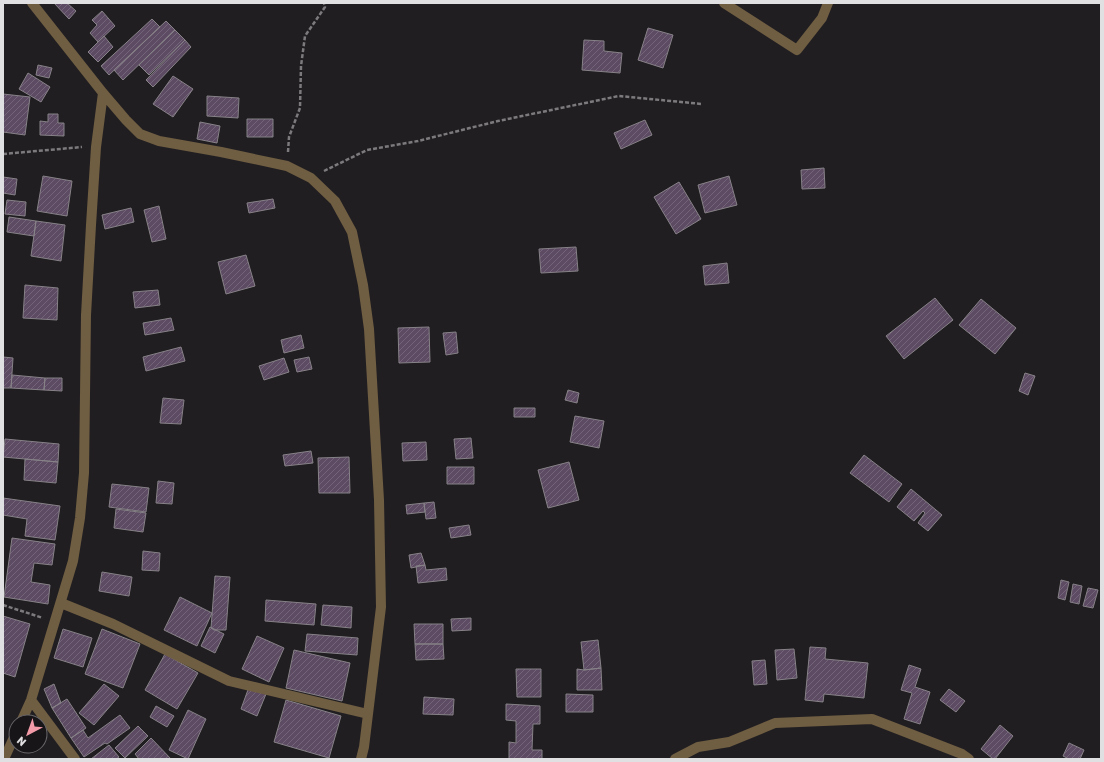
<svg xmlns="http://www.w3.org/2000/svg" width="1104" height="762" viewBox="0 0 1104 762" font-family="Rubik,sans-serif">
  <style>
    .building { fill: url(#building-hatch); stroke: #868287 }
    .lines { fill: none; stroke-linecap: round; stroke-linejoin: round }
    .path { stroke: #7c7a7d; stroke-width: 2.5; stroke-dasharray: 4 2; stroke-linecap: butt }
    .minor { stroke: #6f5e41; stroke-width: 10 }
  </style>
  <defs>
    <pattern id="building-hatch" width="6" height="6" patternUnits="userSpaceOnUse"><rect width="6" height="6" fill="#5d4a63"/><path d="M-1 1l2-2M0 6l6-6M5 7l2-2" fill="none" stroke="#746479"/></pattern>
  </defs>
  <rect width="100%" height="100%" fill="#211e22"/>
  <path class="building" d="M54,3H67L76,11L69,19Z
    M102,11L115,26L98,42L90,33L97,25L92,20Z
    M152,19L160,27L109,75L101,66Z
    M166,21L175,30L123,80L114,70Z
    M648,28L673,35L663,68L638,60Z
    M175,30L185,40L149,75L139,65Z
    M104,36L113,47L98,62L88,52Z
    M185,40L191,47L153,87L146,80Z
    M584,40L604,41V51L622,53L620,73L582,70Z
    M38,65L52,68L49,78L36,75Z
    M28,73L50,87L41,102L19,89Z
    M173,76L193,89L173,117L153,104Z
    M3,94L30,97L25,135L3,132Z
    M207,96L239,98L238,118L207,116Z
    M48,114H58V123H64V136L40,135V121L48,122Z
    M247,119H273V137H247Z
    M645,120L652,135L621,149L614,133Z
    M200,122L220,126L217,143L197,139Z
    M824,168L825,188L802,189L801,170Z
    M43,176L72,181L67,216L37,211Z
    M729,176L737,205L705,213L698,185Z
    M3,177L17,179L15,195L3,193Z
    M679,182L701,219L676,234L654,197Z
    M273,199L275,208L249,213L247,203Z
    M7,200L26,202L25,216L5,214Z
    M159,206L166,239L152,242L144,210Z
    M131,208L134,222L105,229L102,215Z
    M9,217L36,221L34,236L7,232Z
    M36,221L65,225L61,261L31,256Z
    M576,247L578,271L541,273L539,249Z
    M246,255L255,286L226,294L218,262Z
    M727,263L729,283L705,285L703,266Z
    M25,285L58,288L57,320L23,318Z
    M158,290L160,305L135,308L133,292Z
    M935,298L953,320L904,359L886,336Z
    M981,299L1016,328L995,354L959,325Z
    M171,318L174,330L145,335L143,323Z
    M429,327L430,362L399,363L398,328Z
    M456,332L458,353L446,355L443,333Z
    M301,335L304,348L284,353L281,340Z
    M181,347L185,361L146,371L143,357Z
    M3,357L13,358L11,388H3Z
    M309,357L312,369L297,372L294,360Z
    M284,358L289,372L264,380L259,366Z
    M1025,373L1035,376L1028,395L1019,391Z
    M12,375L45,378L44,390L11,388Z
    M45,378H62V391L44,390Z
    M568,390L579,393L577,403L565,400Z
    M163,398L184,400L181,424L160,423Z
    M514,408H535V417H514Z
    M575,416L604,421L599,448L570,442Z
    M471,438L473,458L456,459L454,439Z
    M5,439L59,444L58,462L3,457Z
    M426,442L427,460L403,461L402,443Z
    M311,451L313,463L285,466L283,455Z
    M864,455L902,484L889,502L850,473Z
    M349,457L350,493H319L318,458Z
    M25,459L58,462L56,483L24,480Z
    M569,462L579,500L548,508L538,470Z
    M447,467H474V484H447Z
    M158,481L174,483L172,504L156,503Z
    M112,484L149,488L146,512L109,507Z
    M911,489L942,515L928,531L918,523L925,513L923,511L914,521L897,507Z
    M3,498L60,506L55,540L25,536L27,519L3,515Z
    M434,502L436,518L426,519L424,503Z
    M424,503L425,512L407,514L406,505Z
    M116,509L146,513L143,532L114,528Z
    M469,525L471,535L451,538L449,528Z
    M12,538L55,544L52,565L34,563L31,582L50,585L48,604L4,597Z
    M143,551L160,553L159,571L142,570Z
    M421,553L425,565L411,568L409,555Z
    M425,565L426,570L446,568L447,580L418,583L416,566Z
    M102,572L132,577L129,596L99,591Z
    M215,576L230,577L226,630H214L211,628Z
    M1061,580L1069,582L1065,600L1058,598Z
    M1073,584L1082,586L1079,604L1070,602Z
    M1088,588L1098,590L1093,608L1083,606Z
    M180,597L212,613L197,646L164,630Z
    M266,600L316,604L314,625L265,621Z
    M323,605L352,607L351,628L321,625Z
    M3,616L30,624L15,677L3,673Z
    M471,618V630L452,631L451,619Z
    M414,624H443V644H415Z
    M210,627L224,634L215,653L201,646Z
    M63,629L92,638L83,667L54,658Z
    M102,629L140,644L123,688L85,674Z
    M307,634L358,638L357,655L305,651Z
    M257,636L284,648L269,682L242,669Z
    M598,640L601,668L584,670L581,642Z
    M415,644H443L444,659L416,660Z
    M810,647L826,648L825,659L868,663L864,698L824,694L823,702L805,700Z
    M794,649L797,678L777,680L775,650Z
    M294,650L350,663L342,701L286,688Z
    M165,654L198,673L177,709L145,690Z
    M765,660L767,684L754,685L752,661Z
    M909,665L921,669L915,687L930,692L920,724L904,719L912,693L901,690Z
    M601,668L602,690H577V669L584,670Z
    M516,669H541V697H517Z
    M54,684L61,703L52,708L44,689Z
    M104,684L119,696L94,725L79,713Z
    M249,687L266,694L257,716L241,709Z
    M949,689L965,701L956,712L940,700Z
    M566,694L593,695V712H566Z
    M424,697L454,699L453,715L423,714Z
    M67,699L86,728L71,738L52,708Z
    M286,700L341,716L329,758L274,742Z
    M506,704L540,706V724H533L532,750H542V759H509V742L516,743V721L506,720Z
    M156,706L174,716L167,727L150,717Z
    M188,710L206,719L188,759L169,750Z
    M120,715L130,728L107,744L105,743L84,757L71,738L83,730L88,738Z
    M1000,725L1013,736L995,759H993L981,749Z
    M138,726L148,736L125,758L115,748Z
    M151,738L171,759H139L135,754Z
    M1069,743L1084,750L1080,759H1069L1063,756Z
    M109,745L119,757L116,759H91Z"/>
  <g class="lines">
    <path class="path" d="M288,152L289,137L300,108L301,66L305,36L325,7L324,3
      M3,154L82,147
      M324,171L367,150L418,141L498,121L619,96L702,104
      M3,605L43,618"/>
    <path class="minor" d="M32,3L103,93L126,120L140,134L159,141L221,152L287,166L311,178L335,201L352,232L363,285L369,329L379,500L381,607L364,747L361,759
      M724,3L797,50L822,18L828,3
      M61,603L113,624L229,681L368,714
      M31,700L75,759
      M21,722L31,700L73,561L80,518L84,473L86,315L91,225L96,147L103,93
      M4,759L16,733
      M675,759L698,747L729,742L775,723L872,719L962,754L969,759"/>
  </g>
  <rect width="1104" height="762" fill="none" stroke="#e0dfe1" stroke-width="8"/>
  <g transform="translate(28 734) rotate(221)"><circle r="19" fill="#181519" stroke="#686669"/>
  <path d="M0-3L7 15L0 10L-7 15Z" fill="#f39aa8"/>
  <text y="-6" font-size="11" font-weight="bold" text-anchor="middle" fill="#e0dfe1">N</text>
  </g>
</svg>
